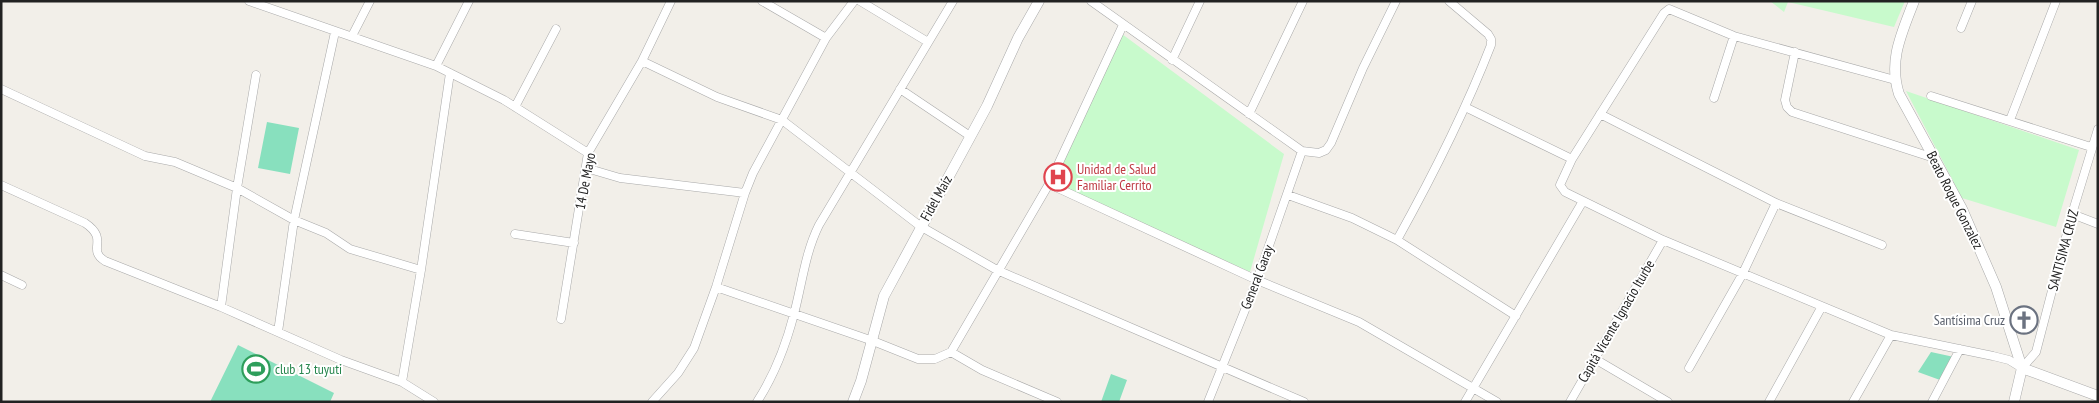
<svg xmlns="http://www.w3.org/2000/svg" width="2099" height="403" viewBox="0 0 2099 403" font-family="'PT Sans Narrow',sans-serif">
  <style>
    .park { fill: #c8facc }
    .pitch { fill: #88e0be }
    .lines { fill: none; stroke-linecap: round; stroke-linejoin: round }
    .minor-casing { stroke: #a9a9a9; stroke-width: 9 }
    .tertiary-casing { stroke: #a9a9a9; stroke-width: 11 }
    .minor { stroke: #fff; stroke-width: 8 }
    .tertiary { stroke: #fff; stroke-width: 10 }
    .labels { text-anchor: middle; dominant-baseline: central; stroke-width: 4; stroke-linejoin: round; paint-order: stroke }
    .health-label { font-size: 14px; fill: #be3a42; stroke: #fff; text-anchor: start }
    .street-label { font-size: 14px; fill: #222; stroke: #fff }
    .worship-label { font-size: 14px; fill: #5b616d; stroke: #fff; text-anchor: end }
    .leisure-label { font-size: 14px; fill: #27864d; stroke: #fff; text-anchor: start }
  </style>
  <rect width="100%" height="100%" fill="#f2efe9"/>
  <path class="park" d="M1770,1H1905L1894,27L1788,2L1784,12Z
    M1122,34L1284,154L1250,272L1053,182Z
    M1906,91L2079,150L2056,227L1962,198Z"/>
  <path class="pitch" d="M267,122L299,128L290,174L258,168Z
    M238,345L334,393L330,402H210Z
    M1931,352L1954,357L1940,380L1918,372Z
    M1111,374L1127,380L1119,402H1101Z"/>
  <g class="lines">
    <g class="minor-casing">
      <path id="minor" d="M249,1L436,66L504,100L588,153
        M762,1L826,38
        M860,1L928,42
        M1091,1L1302,151L1319,153L1326,150L1331,143L1363,68L1396,1
        M1961,28L1972,1
        M352,36L370,1
        M1795,52L1785,100L1787,107L1792,112L1934,158
        M1172,60L1200,1
        M642,61L717,97L782,120L920,226L997,270L1304,402
        M436,66L469,1
        M1895,80L1734,36L1669,9L1664,13L1572,159L1560,185L1565,192L1663,240L1891,335L1993,356L2009,360L2022,368L2036,352L2072,214L2098,129
        M1,89L145,156L175,162L237,188L294,220L326,233L350,249L421,270
        M900,89L970,136
        M1931,96L2091,147
        M1714,98L1734,36
        M515,107L556,29
        M1465,107L1572,159
        M1249,114L1303,1
        M1600,114L1776,203L1882,245
        M2010,120L2056,1
        M586,168L620,178L745,193
        M1049,184L1123,25
        M1,185L85,223C110,240 86,249 105,261L221,307L341,360L402,382L434,402
        M1288,195L1352,218L1397,240L1516,316
        M2072,214L2098,224
        M515,234L574,243
        M1397,240C1432,177 1465,112 1491,45V39L1488,34L1449,1
        M1,275L22,285
        M716,287L873,341L918,359H935L951,352L1049,184L1257,280L1359,322L1497,402
        M221,307L237,188L256,75
        M561,319L588,153L642,61L671,1
        M278,332L294,220L335,32
        M951,352L982,370L1057,402
        M1595,359L1668,402
        M1689,368L1742,275L1776,203
        M402,382L421,270L450,73
        M652,402L678,373L694,348L716,287L745,193L753,173L826,38L854,1
        M757,402C775,374 786,345 794,314C802,284 805,253 819,225L953,1
        M1208,402L1257,280L1302,151
        M1465,402L1583,201
        M1570,402L1663,240
        M1769,402L1821,308
        M1853,402L1891,335
        M1932,402L1960,349"/>
    </g>
    <g class="tertiary-casing">
      <path id="tertiary" d="M1914,1C1902,33 1888,60 1899,94L1962,209L1996,287L2022,368L2014,402
        M2022,368L2098,396
        M853,402L861,381L884,296L987,106L1018,38L1039,1"/>
    </g>
    <use href="#minor" class="minor"/>
    <use href="#tertiary" class="tertiary"/>
  </g>
  <defs>
    <g id="hospital-ring" transform="scale(1.4375)"><circle r="9.5" fill="#fff" stroke="#e0444e" stroke-width="1.5"/><path d="M-5-5h3v3.5h4V-5h3V5h-3V1.5h-4V5h-3Z" fill="#e0444e"/></g>
    <g id="church-ring" transform="scale(1.4375)"><circle r="9.5" fill="#fff" stroke="#6b7280" stroke-width="1.5"/><path d="M-1.2-6h2.4v3.5h3.3v2.4h-3.3V6h-2.4V-.1h-3.3v-2.4h3.3Z" fill="#6b7280"/></g>
    <g id="stadium-ring" transform="scale(1.4375)"><circle r="9.5" fill="#fff" stroke="#2e9e5b" stroke-width="1.5"/><path d="M0-5a6.5 5 0 1 0 0 10a6.5 5 0 1 0 0-10ZM-3.5-1.8h7v3.6h-7Z" fill="#2e9e5b"/></g>
  </defs>
  <g fill-rule="evenodd">
    <use href="#hospital-ring" x="1058" y="177"/>
    <use href="#church-ring" x="2024" y="320"/>
    <use href="#stadium-ring" x="256" y="369"/>
  </g>
  <g class="labels">
    <g class="health-label">
      <text x="1077" y="169">Unidad de Salud<tspan x="1077" dy="16">Familiar Cerrito</tspan></text>
    </g>
    <g class="street-label">
      <text transform="translate(585 181) rotate(-79)">14 De Mayo</text>
      <text transform="translate(936 198) rotate(-61)">Fidel Maíz</text>
      <text transform="translate(1955 200) rotate(63)">Beato Roque Gonzalez</text>
      <text transform="translate(2063 250) rotate(-75)">SANTISIMA CRUZ</text>
      <text transform="translate(1257 277) rotate(-69)">General Garay</text>
      <text transform="translate(1616 321) rotate(-60)">Capitá Vicente Ignacio Iturbe</text>
    </g>
    <g class="worship-label">
      <text x="2005" y="320">Santísima Cruz</text>
    </g>
    <g class="leisure-label">
      <text x="275" y="369">club 13 tuyuti</text>
    </g>
  </g>
  <rect width="2099" height="403" fill="none" stroke="#222222" stroke-width="5"/>
</svg>
